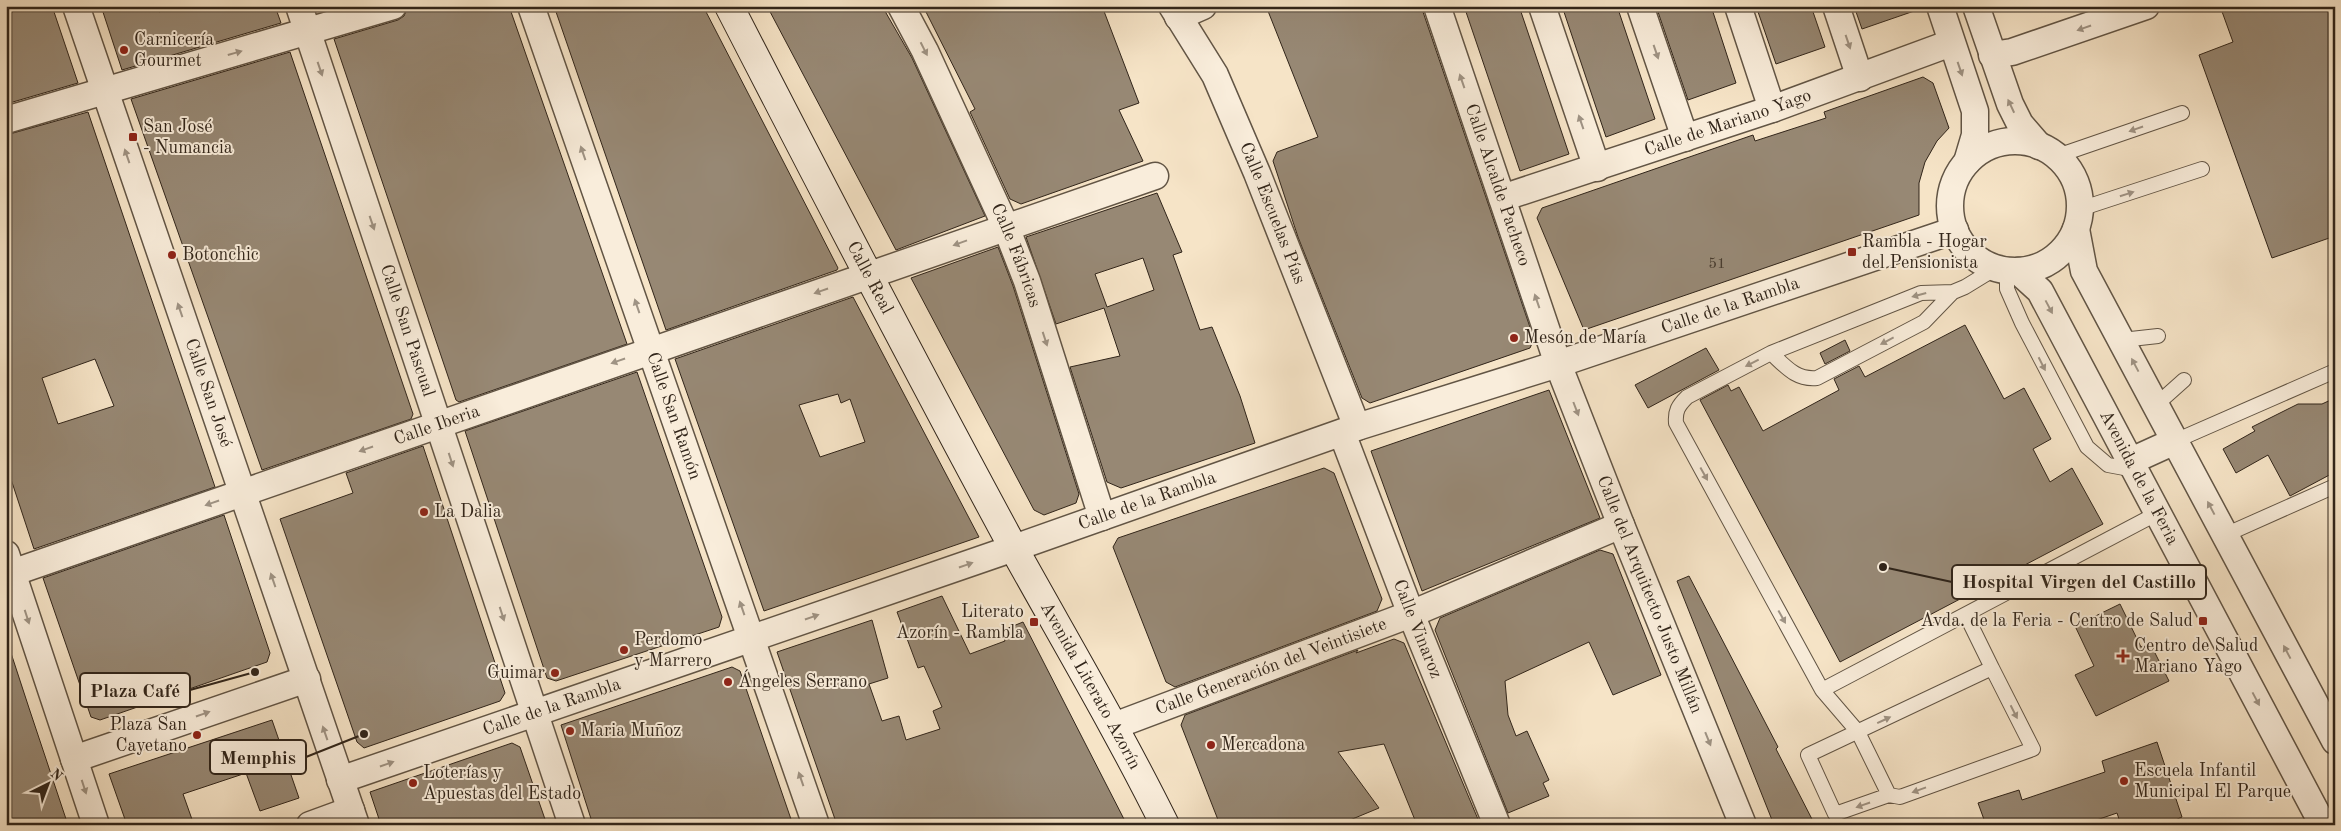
<svg xmlns="http://www.w3.org/2000/svg" width="2341" height="831" viewBox="0 0 2341 831" font-family="'Old Standard TT',serif">
  <style>
    .building { fill: #978874; stroke: #31251a; fill-rule: evenodd }
    .lines { fill: none; stroke-linecap: round; stroke-linejoin: round }
    .lane-casing { stroke: #625545; stroke-width: 16 }
    .street-casing { stroke: #625545; stroke-width: 29 }
    .secondary-casing { stroke: #31251a; stroke-width: 30 }
    .lane { stroke: #f9eddb; stroke-width: 14 }
    .street { stroke: #f9eddb; stroke-width: 26 }
    .secondary { stroke: #f9eddb; stroke-width: 28 }
    .oneway { fill: #9f9384 }
    .poi-dot { fill: #8f2418; stroke: #f9eddb; stroke-width: 2 }
    .labels { text-anchor: middle; dominant-baseline: central; stroke-width: 4; stroke-linejoin: round; paint-order: stroke }
    .number-label { font-size: 15px; fill: #4a3e30 }
    .poi-label { font-size: 18px; fill: #31251a; stroke: #f9eddb; text-anchor: start }
    .street-label { font-size: 18px; fill: #31251a; stroke: #f9eddb }
    .leader { fill: none; stroke: #31251a; stroke-width: 2 }
    .callout-dot { fill: #31251a; stroke: #f9eddb; stroke-width: 2 }
    .callout { fill: #f9eddb; stroke: #31251a; stroke-width: 2 }
    .callout-label { font-size: 19px; text-anchor: middle; font-weight: bold; fill: #31251a }
  </style>
  <rect width="100%" height="100%" fill="#f6e4c7"/>
  <filter id="stains"><feTurbulence type="fractalNoise" baseFrequency=".004" numOctaves="4"/><feColorMatrix values="0 0 0 0 .2 0 0 0 0 .09 0 0 0 0 .02 0 0 0 .5 -.17"/></filter>
  <radialGradient id="worn" r=".72"><stop offset=".6" stop-color="#630" stop-opacity="0"/><stop offset="1" stop-color="#630" stop-opacity=".3"/></radialGradient>
  <path class="building" d="M6,6H52L78,83L6,104Z
    M101,6H157L159,12L176,6H275L281,23L122,70Z
    M408,6H509L627,344L459,402L456,400L334,39L398,20L404,16Z
    M554,6H703L814,221L838,268L837,270L666,330Z
    M767,6H882L912,58L985,216L896,250Z
    M923,6H1102L1139,103L1119,110L1143,161L1021,204L1010,199L970,112L975,109Z
    M1266,6H1421L1534,339L1530,348L1370,403L1362,398L1298,237L1273,161L1277,152L1318,137Z
    M1464,6H1519L1569,154L1520,171Z
    M1562,6H1617L1655,119L1606,137Z
    M1656,6H1711L1736,83L1688,100Z
    M1756,6H1811L1825,47L1776,64Z
    M1854,6H1919L1920,9L1862,29Z
    M2220,6H2335V236L2272,258L2199,55L2233,42Z
    M290,52L413,414L411,419L262,470L131,99Z
    M1923,77L1933,83L1949,128L1937,141L1925,162L1919,183V215L1584,330L1537,218L1542,208L1753,135L1755,141L1826,118L1824,112Z
    M88,112L215,487L34,549L6,464V135ZM95,359L114,406L58,424L42,378Z
    M1157,193L1182,252L1173,255L1200,330L1212,327L1240,396L1255,443L1121,488L1107,482L1070,367L1120,356L1104,308L1056,324L1026,237ZM1143,258L1154,290L1107,307L1095,274Z
    M998,247L1013,286L1079,494L1076,503L1044,515L1034,510L911,278Z
    M853,297L979,537L764,611L675,359ZM838,394L841,403L850,399L865,442L820,457L799,405Z
    M1965,325L2004,399L2024,388L2051,439L2033,449L2050,482L2072,468L2103,524L1840,662L1700,400L1728,385L1731,391L1739,387L1763,431L1839,390L1834,379L1859,366L1865,377Z
    M1845,340L1850,351L1825,364L1820,353Z
    M1706,348L1719,370L1648,408L1635,385Z
    M637,372L722,617L719,627L556,681L547,678L465,431Z
    M1549,390L1600,518L1422,591L1371,451Z
    M2335,398V472L2290,496L2268,455L2236,473L2223,449L2255,431L2252,427L2298,404H2322Z
    M423,446L505,693L500,701L364,748L357,742L280,519L353,493L346,473Z
    M1324,468L1334,473L1382,599L1377,611L1175,687L1166,682L1113,547L1118,538Z
    M224,515L270,653L267,662L100,720L91,717L43,578Z
    M1600,550L1613,554L1661,675L1613,695L1589,642L1505,681L1508,715L1516,736L1527,731L1549,780L1543,783L1549,796L1508,813L1435,630L1440,618Z
    M1689,576L1778,747L1776,749L1815,825H1774L1677,581Z
    M942,596L970,654L1005,641L1001,631L1023,622L1127,825H837L777,652L872,620L888,678L869,684L882,721L899,716L906,740L940,729L933,711L942,707L924,666L918,668L897,612Z
    M2120,604L2141,647L2150,643L2169,681L2096,716L2075,675L2094,666L2075,626Z
    M1394,639L1404,643L1480,824L1417,825L1384,744L1338,752L1379,808L1338,825H1220L1181,725L1185,715L1358,650L1356,653Z
    M10,650L29,708L68,825H6V651Z
    M732,667L740,671L793,825H593L561,725Z
    M272,720L299,798L260,811L246,773L183,794L194,825H127L109,774Z
    M2157,742L2182,817L2164,825H2121L2117,813L2082,825H1986L1978,803L2019,790L2022,800L2105,772L2102,761Z
    M512,743L520,747L547,825H381L370,792Z"/>
  <g class="lines">
    <g class="lane-casing">
      <path id="lane" d="M2057,156L2182,113
        M2080,209L2202,169
        M1996,268L1965,287L1953,292L1921,293L1771,353L1687,397C1678,406 1675,411 1676,423L1822,690L2158,513
        M2007,271V289L2022,323L2087,447L2108,465L2135,470
        M2122,340L2158,336
        M1771,353C1786,367 1796,380 1817,378L1924,322L1953,292
        M2156,405L2184,380
        M2175,441L2335,371
        M2225,535L2335,486
        M1822,690L1858,732L1889,795L1835,814L1808,755L1992,668L1966,615
        M1889,795L1900,797L2033,749L1992,668"/>
    </g>
    <g class="street-casing">
      <g id="street">
        <path id="s1" d="M76,6L356,825"/>
        <path id="s2" d="M299,6L572,825"/>
        <path id="s3" d="M531,6L816,825"/>
        <path id="s4" d="M901,6L925,51L1006,227L1027,281L1102,517"/>
        <path id="s5" d="M1172,6L1215,75L1257,173L1357,427"/>
        <path id="s6" d="M1437,6L1558,364L1621,525L1743,825"/>
        <path d="M1542,6L1597,168"/>
        <path d="M1640,6L1685,138"/>
        <path d="M1738,6L1772,109"/>
        <path d="M1836,6L1860,78"/>
        <path d="M1940,6L1975,111V135L1967,162"/>
        <path d="M1976,6L2010,104L2020,124L2039,146"/>
        <path d="M1178,17L1203,6"/>
        <path d="M1992,55L2012,52L2146,6"/>
        <path d="M6,120L393,6"/>
        <circle cx="2015" cy="206" r="65"/>
        <path id="s7" d="M1502,198L1772,109L1951,43"/>
        <path d="M2076,229L2084,271L2335,741"/>
        <path id="s8" d="M2018,271L2040,291L2323,825"/>
        <path id="s9" d="M1342,433L1411,614L1497,825"/>
        <path d="M2131,461L2175,441"/>
        <path d="M6,554L96,825"/>
        <path id="s10" d="M6,575L1155,176"/>
        <path id="s11" d="M1114,726L1411,614L1621,525"/>
        <path d="M74,759L307,679"/>
        <path id="s12" d="M340,780L1014,548L1357,427L1558,364L1955,230"/>
        <path d="M310,825L351,810"/>
      </g>
    </g>
    <g class="secondary-casing">
      <g id="secondary">
        <path id="s13" d="M729,6C822,187 916,368 1013,547C1064,639 1118,730 1165,825"/>
      </g>
    </g>
    <use href="#lane" class="lane"/>
    <use href="#street" class="street"/>
    <use href="#secondary" class="secondary"/>
  </g>
  <defs><path id="oneway-solid" d="M-6-.8H1V-3.2L6.5 0L1 3.2V.8H-6Z" transform="scale(1.25)"/></defs>
  <g class="oneway">
    <use href="#oneway-solid" transform="translate(2084 28) rotate(161)"/>
    <use href="#oneway-solid" transform="translate(1848 42) rotate(71)"/>
    <use href="#oneway-solid" transform="translate(924 49) rotate(63)"/>
    <use href="#oneway-solid" transform="translate(1656 52) rotate(71)"/>
    <use href="#oneway-solid" transform="translate(235 53) rotate(-16)"/>
    <use href="#oneway-solid" transform="translate(320 69) rotate(71)"/>
    <use href="#oneway-solid" transform="translate(1960 69) rotate(71)"/>
    <use href="#oneway-solid" transform="translate(1462 81) rotate(-109)"/>
    <use href="#oneway-solid" transform="translate(2011 106) rotate(-115)"/>
    <use href="#oneway-solid" transform="translate(1581 122) rotate(-109)"/>
    <use href="#oneway-solid" transform="translate(2136 129) rotate(161)"/>
    <use href="#oneway-solid" transform="translate(583 153) rotate(-109)"/>
    <use href="#oneway-solid" transform="translate(127 156) rotate(-109)"/>
    <use href="#oneway-solid" transform="translate(2127 194) rotate(-18)"/>
    <use href="#oneway-solid" transform="translate(372 223) rotate(71)"/>
    <use href="#oneway-solid" transform="translate(960 243) rotate(160)"/>
    <use href="#oneway-solid" transform="translate(821 291) rotate(161)"/>
    <use href="#oneway-solid" transform="translate(1919 295) rotate(165)"/>
    <use href="#oneway-solid" transform="translate(1537 301) rotate(-109)"/>
    <use href="#oneway-solid" transform="translate(637 306) rotate(-109)"/>
    <use href="#oneway-solid" transform="translate(2049 307) rotate(62)"/>
    <use href="#oneway-solid" transform="translate(180 310) rotate(-109)"/>
    <use href="#oneway-solid" transform="translate(1045 339) rotate(72)"/>
    <use href="#oneway-solid" transform="translate(1887 341) rotate(152)"/>
    <use href="#oneway-solid" transform="translate(618 361) rotate(161)"/>
    <use href="#oneway-solid" transform="translate(1752 363) rotate(153)"/>
    <use href="#oneway-solid" transform="translate(2042 364) rotate(63)"/>
    <use href="#oneway-solid" transform="translate(2135 365) rotate(-118)"/>
    <use href="#oneway-solid" transform="translate(1576 409) rotate(69)"/>
    <use href="#oneway-solid" transform="translate(366 449) rotate(161)"/>
    <use href="#oneway-solid" transform="translate(451 460) rotate(72)"/>
    <use href="#oneway-solid" transform="translate(1704 474) rotate(61)"/>
    <use href="#oneway-solid" transform="translate(212 503) rotate(161)"/>
    <use href="#oneway-solid" transform="translate(2211 508) rotate(-118)"/>
    <use href="#oneway-solid" transform="translate(966 565) rotate(-19)"/>
    <use href="#oneway-solid" transform="translate(273 580) rotate(-109)"/>
    <use href="#oneway-solid" transform="translate(742 608) rotate(-109)"/>
    <use href="#oneway-solid" transform="translate(502 614) rotate(72)"/>
    <use href="#oneway-solid" transform="translate(27 617) rotate(72)"/>
    <use href="#oneway-solid" transform="translate(812 617) rotate(-19)"/>
    <use href="#oneway-solid" transform="translate(1782 617) rotate(61)"/>
    <use href="#oneway-solid" transform="translate(2287 652) rotate(-118)"/>
    <use href="#oneway-solid" transform="translate(2256 699) rotate(62)"/>
    <use href="#oneway-solid" transform="translate(2014 712) rotate(63)"/>
    <use href="#oneway-solid" transform="translate(203 714) rotate(-19)"/>
    <use href="#oneway-solid" transform="translate(1884 720) rotate(-25)"/>
    <use href="#oneway-solid" transform="translate(325 733) rotate(-109)"/>
    <use href="#oneway-solid" transform="translate(1708 739) rotate(68)"/>
    <use href="#oneway-solid" transform="translate(387 764) rotate(-19)"/>
    <use href="#oneway-solid" transform="translate(801 779) rotate(-109)"/>
    <use href="#oneway-solid" transform="translate(84 787) rotate(72)"/>
    <use href="#oneway-solid" transform="translate(1919 790) rotate(160)"/>
    <use href="#oneway-solid" transform="translate(1863 805) rotate(161)"/>
  </g>
  <g class="poi-dot">
    <circle cx="124" cy="50" r="5"/>
    <rect x="128" y="132" width="10" height="10" rx="2.5"/>
    <rect x="1847" y="247" width="10" height="10" rx="2.5"/>
    <circle cx="172" cy="255" r="5"/>
    <circle cx="1514" cy="338" r="5"/>
    <circle cx="424" cy="512" r="5"/>
    <rect x="2198" y="616" width="10" height="10" rx="2.5"/>
    <rect x="1029" y="617" width="10" height="10" rx="2.5"/>
    <circle cx="624" cy="650" r="5"/>
    <path d="M2120.5 648.5h5v5h5v5h-5v5h-5v-5h-5v-5h5z"/>
    <circle cx="555" cy="673" r="5"/>
    <circle cx="728" cy="682" r="5"/>
    <circle cx="570" cy="731" r="5"/>
    <circle cx="197" cy="735" r="5"/>
    <circle cx="1211" cy="745" r="5"/>
    <circle cx="2124" cy="781" r="5"/>
    <circle cx="413" cy="783" r="5"/>
  </g>
  <g class="labels">
    <g class="number-label">
      <text x="1717" y="264">51</text>
    </g>
    <g class="poi-label">
      <text x="134" y="40">Carnicería<tspan x="134" dy="21">Gourmet</tspan></text>
      <text x="143" y="127">San José<tspan x="143" dy="21">- Numancia</tspan></text>
      <text x="1862" y="242">Rambla - Hogar<tspan x="1862" dy="21">del Pensionista</tspan></text>
      <text x="182" y="255">Botonchic</text>
      <text x="1524" y="338">Mesón de María</text>
      <text x="434" y="512">La Dalia</text>
      <text x="1024" y="612" text-anchor="end">Literato<tspan x="1024" dy="21">Azorín - Rambla</tspan></text>
      <text x="2193" y="621" text-anchor="end">Avda. de la Feria - Centro de Salud</text>
      <text x="634" y="640">Perdomo<tspan x="634" dy="21">y Marrero</tspan></text>
      <text x="2134" y="646">Centro de Salud<tspan x="2134" dy="21">Mariano Yago</tspan></text>
      <text x="545" y="673" text-anchor="end">Guimar</text>
      <text x="738" y="682">Ángeles Serrano</text>
      <text x="187" y="725" text-anchor="end">Plaza San<tspan x="187" dy="21">Cayetano</tspan></text>
      <text x="580" y="731">Maria Muñoz</text>
      <text x="1221" y="745">Mercadona</text>
      <text x="2134" y="771">Escuela Infantil<tspan x="2134" dy="21">Municipal El Parque</tspan></text>
      <text x="423" y="773">Loterías y<tspan x="423" dy="21">Apuestas del Estado</tspan></text>
    </g>
    <g class="street-label">
      <text stroke="none"><textPath href="#s7" startOffset="238">Calle de Mariano Yago</textPath></text>
      <text stroke="none"><textPath href="#s6" startOffset="189">Calle Alcalde Pacheco</textPath></text>
      <text stroke="none"><textPath href="#s5" startOffset="231">Calle Escuelas Pías</textPath></text>
      <text stroke="none"><textPath href="#s4" startOffset="275">Calle Fábricas</textPath></text>
      <text stroke="none"><textPath href="#s13" startOffset="306">Calle Real</textPath></text>
      <text stroke="none"><textPath href="#s12" startOffset="1469">Calle de la Rambla</textPath></text>
      <text stroke="none"><textPath href="#s2" startOffset="342">Calle San Pascual</textPath></text>
      <text stroke="none"><textPath href="#s1" startOffset="409">Calle San José</textPath></text>
      <text stroke="none"><textPath href="#s3" startOffset="434">Calle San Ramón</textPath></text>
      <text stroke="none"><textPath href="#s10" startOffset="456">Calle Iberia</textPath></text>
      <text stroke="none"><textPath href="#s8" startOffset="241">Avenida de la Feria</textPath></text>
      <text stroke="none"><textPath href="#s12" startOffset="854">Calle de la Rambla</textPath></text>
      <text stroke="none"><textPath href="#s6" startOffset="626">Calle del Arquitecto Justo Millán</textPath></text>
      <text stroke="none"><textPath href="#s9" startOffset="210">Calle Vinaroz</textPath></text>
      <text stroke="none"><textPath href="#s11" startOffset="168">Calle Generación del Veintisiete</textPath></text>
      <text stroke="none"><textPath href="#s13" startOffset="770">Avenida Literato Azorín</textPath></text>
      <text stroke="none"><textPath href="#s12" startOffset="224">Calle de la Rambla</textPath></text>
    </g>
  </g>
  <path class="leader" d="M1883 567L1952 582M255 672L190 690M364 734L306 757"/>
  <g class="callout-dot">
    <circle cx="1883" cy="567" r="5"/>
    <circle cx="255" cy="672" r="5"/>
    <circle cx="364" cy="734" r="5"/>
  </g>
  <g class="callout">
    <rect x="1952" y="565" width="254" height="34" rx="5"/>
    <rect x="80" y="673" width="110" height="34" rx="5"/>
    <rect x="210" y="740" width="96" height="34" rx="5"/>
  </g>
  <g class="callout-label">
    <text x="2079" y="588">Hospital Virgen del Castillo</text>
    <text x="135" y="697">Plaza Café</text>
    <text x="258" y="764">Memphis</text>
  </g>
  <rect width="2341" height="831" fill="none" stroke="#f6e4c7" stroke-width="25"/>
  <rect x="8" y="8" width="2326" height="816" fill="none" stroke="#31251a" stroke-width="2.5"/>
  <rect x="12" y="12" width="2316" height="806" fill="none" stroke="#31251a"/>
  <g transform="translate(48 784) rotate(42)" stroke="#f9eddb" stroke-width="4" paint-order="stroke">
  <path d="M0-4L9 19L0 12L-9 19Z" fill="#31251a"/>
  <text y="-8" font-size="14" font-weight="bold" text-anchor="middle" fill="#31251a">N</text>
  </g>
  <rect width="100%" height="100%" filter="url(#stains)"/>
  <rect width="100%" height="100%" fill="url(#worn)"/>
</svg>
